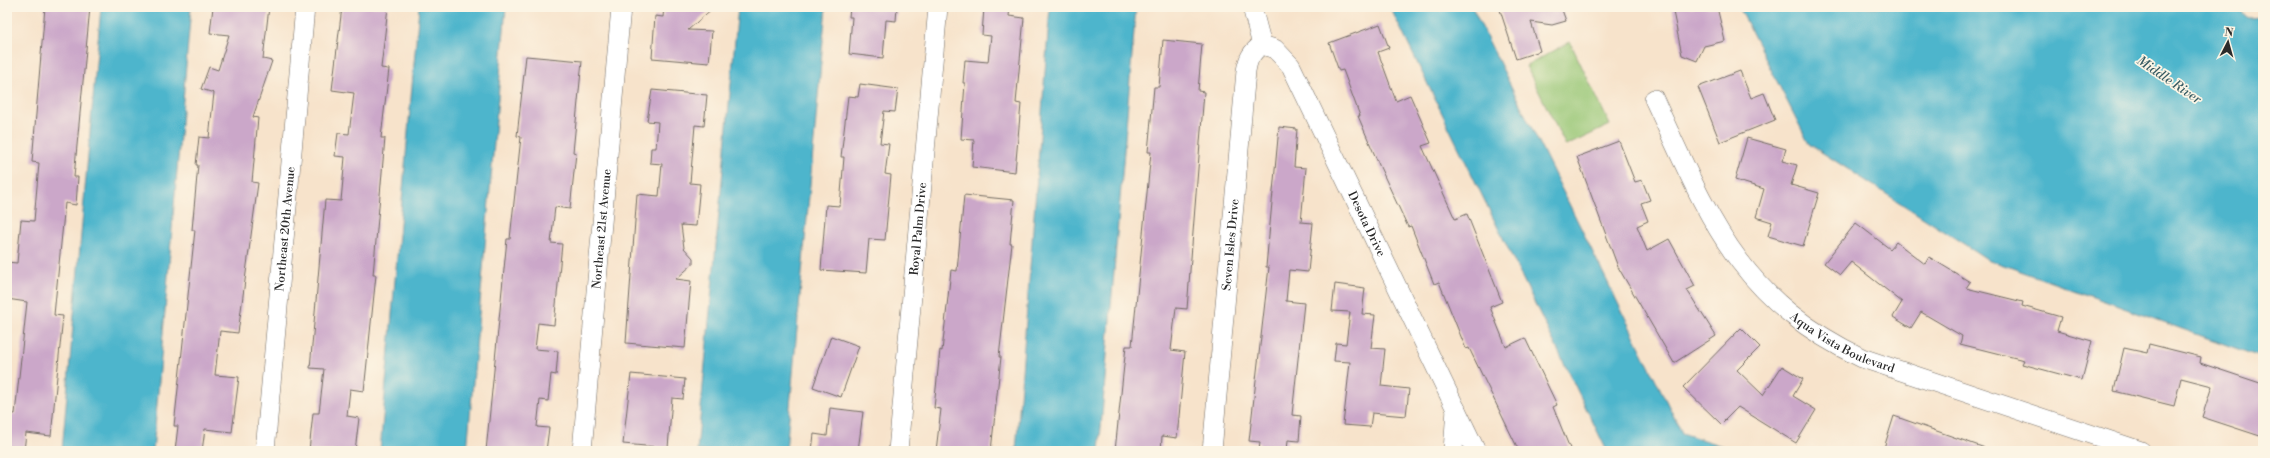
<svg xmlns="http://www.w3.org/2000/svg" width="2270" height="458" viewBox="0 0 2270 458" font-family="'Libre Bodoni',serif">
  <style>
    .green { fill: #97c674; stroke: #617850 }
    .water { fill: #4eb5cc; stroke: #3c707c }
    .building { fill: #cba7c9 }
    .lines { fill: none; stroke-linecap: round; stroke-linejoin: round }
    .street-casing { stroke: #726b63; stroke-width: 20 }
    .street { stroke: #fff; stroke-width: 19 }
    .labels { text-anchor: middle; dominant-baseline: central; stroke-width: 3.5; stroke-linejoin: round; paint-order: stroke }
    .street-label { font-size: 12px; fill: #2b2b2b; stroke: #fcf5e5 }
    .water-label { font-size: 13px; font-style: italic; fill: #375b63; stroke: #fcf5e5 }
  </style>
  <rect width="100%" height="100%" fill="#fcf5e5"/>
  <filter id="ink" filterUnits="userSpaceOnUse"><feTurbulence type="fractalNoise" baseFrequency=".025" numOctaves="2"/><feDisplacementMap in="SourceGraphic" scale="8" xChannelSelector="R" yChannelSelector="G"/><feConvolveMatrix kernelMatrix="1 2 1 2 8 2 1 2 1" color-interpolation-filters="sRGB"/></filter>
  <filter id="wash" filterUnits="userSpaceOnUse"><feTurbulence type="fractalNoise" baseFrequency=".012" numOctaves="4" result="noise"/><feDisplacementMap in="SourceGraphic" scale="16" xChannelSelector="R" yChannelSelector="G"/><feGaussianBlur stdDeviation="0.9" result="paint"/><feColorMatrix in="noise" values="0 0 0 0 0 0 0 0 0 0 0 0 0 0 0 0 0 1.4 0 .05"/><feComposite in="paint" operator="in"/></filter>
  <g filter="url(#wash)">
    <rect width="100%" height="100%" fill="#f7e3cb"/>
    <path class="green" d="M1570,42L1610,125L1566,146L1526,66Z"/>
    <path class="water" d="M101,7H191L153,451H62Z
      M419,7H506L467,451H380Z
      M738,7H826L786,451H697Z
      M1050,7H1136L1099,451H1016Z
      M1390,7H1472L1682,433L1737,451H1607Z
      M1739,7H2239L2247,18L2263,17V358L1987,259L1809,144Z"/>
    <g id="blocks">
      <path class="building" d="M45,7H90L74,177H78L76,205L65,203L54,315L63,316L51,436L26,433L24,451H7V413L15,414L27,302L7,299V262L17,263L21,220L34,221L39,163L32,162Z
        M213,7H269L263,59L272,61L253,117L258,118L252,182L258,183L238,333L220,331L215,375L239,377L232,432L205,429L202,451H175L178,426H174L195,230H192L198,165H196L199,137L209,138L214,93L201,89L209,67L218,70L229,35L210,33Z
        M342,7H388L381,68L389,69L381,138H385L373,275H376L364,391L350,389L347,416L359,418L355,451H309L313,413H319L324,369L310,368L325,200L341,201L345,157L335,156L338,133L349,134L354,93L332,90Z
        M664,7H714L688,30L712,31L709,63L652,58L655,16L663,17Z
        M850,7H897L896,21L886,20L883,58L849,54L852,17H849Z
        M984,7H1010L1009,16L1024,18L1016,103L1021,104L1015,172L972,167L974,140L961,139L965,83H963L965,60L988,62L991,36L982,35Z
        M1499,7H1561L1566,21L1552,25L1531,22L1540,51L1516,59Z
        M1672,7H1717L1725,41L1704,46L1697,61L1682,55Z
        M1380,24L1389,48L1378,52L1396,101L1410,95L1431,143L1422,146L1455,219L1467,214L1502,302L1490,307L1506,347L1525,338L1557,405L1553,407L1571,451H1519L1469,348L1466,349L1439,282L1434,284L1411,226L1408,227L1379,165L1358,116H1360L1343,70L1339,71L1329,43Z
        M1163,40L1202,44L1198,91L1204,92L1187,309L1176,308L1171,350L1185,352L1177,438L1162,436L1161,451H1115L1126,346H1132L1151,152H1148L1154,87H1159Z
        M526,56L582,61L573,152L576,153L570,209L555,207L551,243L562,244L554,325L538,323L535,349L558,351L556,375L551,374L548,401L540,400L537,427L549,428L546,451H486L507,239H510L521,137L517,136Z
        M1740,71L1751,98L1764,93L1775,120L1720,142L1698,87Z
        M860,84L898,89L895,112L884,111L880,143L889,144L885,174L891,175L885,240L869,239L866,273L821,270L826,205L840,206L844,157H841L848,96L858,97Z
        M652,90L707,95L704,126L695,125L690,183L700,184L696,226L681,225L684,248L693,258V264L676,279L691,281L685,348L626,343L637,194L659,196L662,164L650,163L651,148H656L658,122L647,121Z
        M1279,127L1297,129L1294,167L1306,168L1301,222L1313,223L1308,272L1289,270L1286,301L1304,303L1292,415L1301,416L1299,441L1288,440L1287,451H1259L1260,442L1249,441L1269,267H1266Z
        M1747,138L1786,149L1782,161L1797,165L1791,185L1819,193L1803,246L1768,236L1772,222L1756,217L1764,189L1735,180Z
        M1619,141L1635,182L1642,180L1650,200L1641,203L1648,221L1637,226L1647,251L1669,239L1695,286L1687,290L1716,336L1674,363L1618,267L1577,157Z
        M964,195L1014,200L1010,244H1012L999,357H1001L991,451H936L941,409L934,408L940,350L942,351L951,270L957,271Z
        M1856,223L1890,249L1896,242L1925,264L1929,257L1970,282L1966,288L2023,302L2022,306L2061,317L2057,331L2092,341L2082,380L2022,364L2024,360L1960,344L1962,336L1921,312L1911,328L1893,317L1902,302L1851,262L1840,275L1824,263Z
        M1335,284L1365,288L1362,314L1375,315L1371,348L1385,349L1381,386L1409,389L1406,416L1372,413L1370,427L1343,425L1350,362L1334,361L1336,343L1346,344L1350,312L1332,311Z
        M1741,328L1760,347L1737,370L1763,395L1782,366L1803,379L1793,396L1816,410L1796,443L1738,407L1721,424L1683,387Z
        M831,336L859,346L841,397L813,387Z
        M2149,344L2201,357L2200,363L2263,384V437L2202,417L2212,386L2181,378L2174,406L2114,391L2124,348L2147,353Z
        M631,374L685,379L683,399L672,398L668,448L623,444Z
        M830,408L863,412L858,451H812L814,434L827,436Z
        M1894,416L1985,448L1984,451H1883Z"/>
    </g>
  </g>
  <g filter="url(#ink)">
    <use href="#blocks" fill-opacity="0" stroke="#726b63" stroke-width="1"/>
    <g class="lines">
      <g class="street-casing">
        <g id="street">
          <path d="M1252,7L1262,45"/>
          <path id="s1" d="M1262,45L1275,49L1291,66L1476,451"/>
          <path id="s2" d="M1654,99C1709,217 1737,298 1862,358L2141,451"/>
          <path id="s3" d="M265,451L305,7"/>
          <path id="s4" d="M582,451L621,7"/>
          <path id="s5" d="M898,451L938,7"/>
          <path id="s6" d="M1212,451L1246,71C1248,59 1251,52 1262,45"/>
          <path d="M1453,451L1456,409"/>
        </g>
      </g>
      <use href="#street" class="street"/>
    </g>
  </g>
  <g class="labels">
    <g class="street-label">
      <text stroke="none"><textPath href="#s1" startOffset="212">Desota Drive</textPath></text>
      <text stroke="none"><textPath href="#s3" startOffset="223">Northeast 20th Avenue</textPath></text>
      <text stroke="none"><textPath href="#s4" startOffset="223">Northeast 21st Avenue</textPath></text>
      <text stroke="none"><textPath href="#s5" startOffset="223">Royal Palm Drive</textPath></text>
      <text stroke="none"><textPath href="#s6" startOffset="207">Seven Isles Drive</textPath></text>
      <text stroke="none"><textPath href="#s2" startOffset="317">Aqua Vista Boulevard</textPath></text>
    </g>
    <g class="water-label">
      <text transform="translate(2169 80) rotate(34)">Middle River</text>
    </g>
  </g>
  <rect width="2270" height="458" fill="none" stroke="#fcf5e5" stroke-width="24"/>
  <g transform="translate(2228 42) rotate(6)" stroke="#fcf5e5" stroke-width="3" paint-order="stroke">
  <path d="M0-3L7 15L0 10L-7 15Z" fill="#2b2b2b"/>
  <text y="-6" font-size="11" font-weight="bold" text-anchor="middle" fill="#2b2b2b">N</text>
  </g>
</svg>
